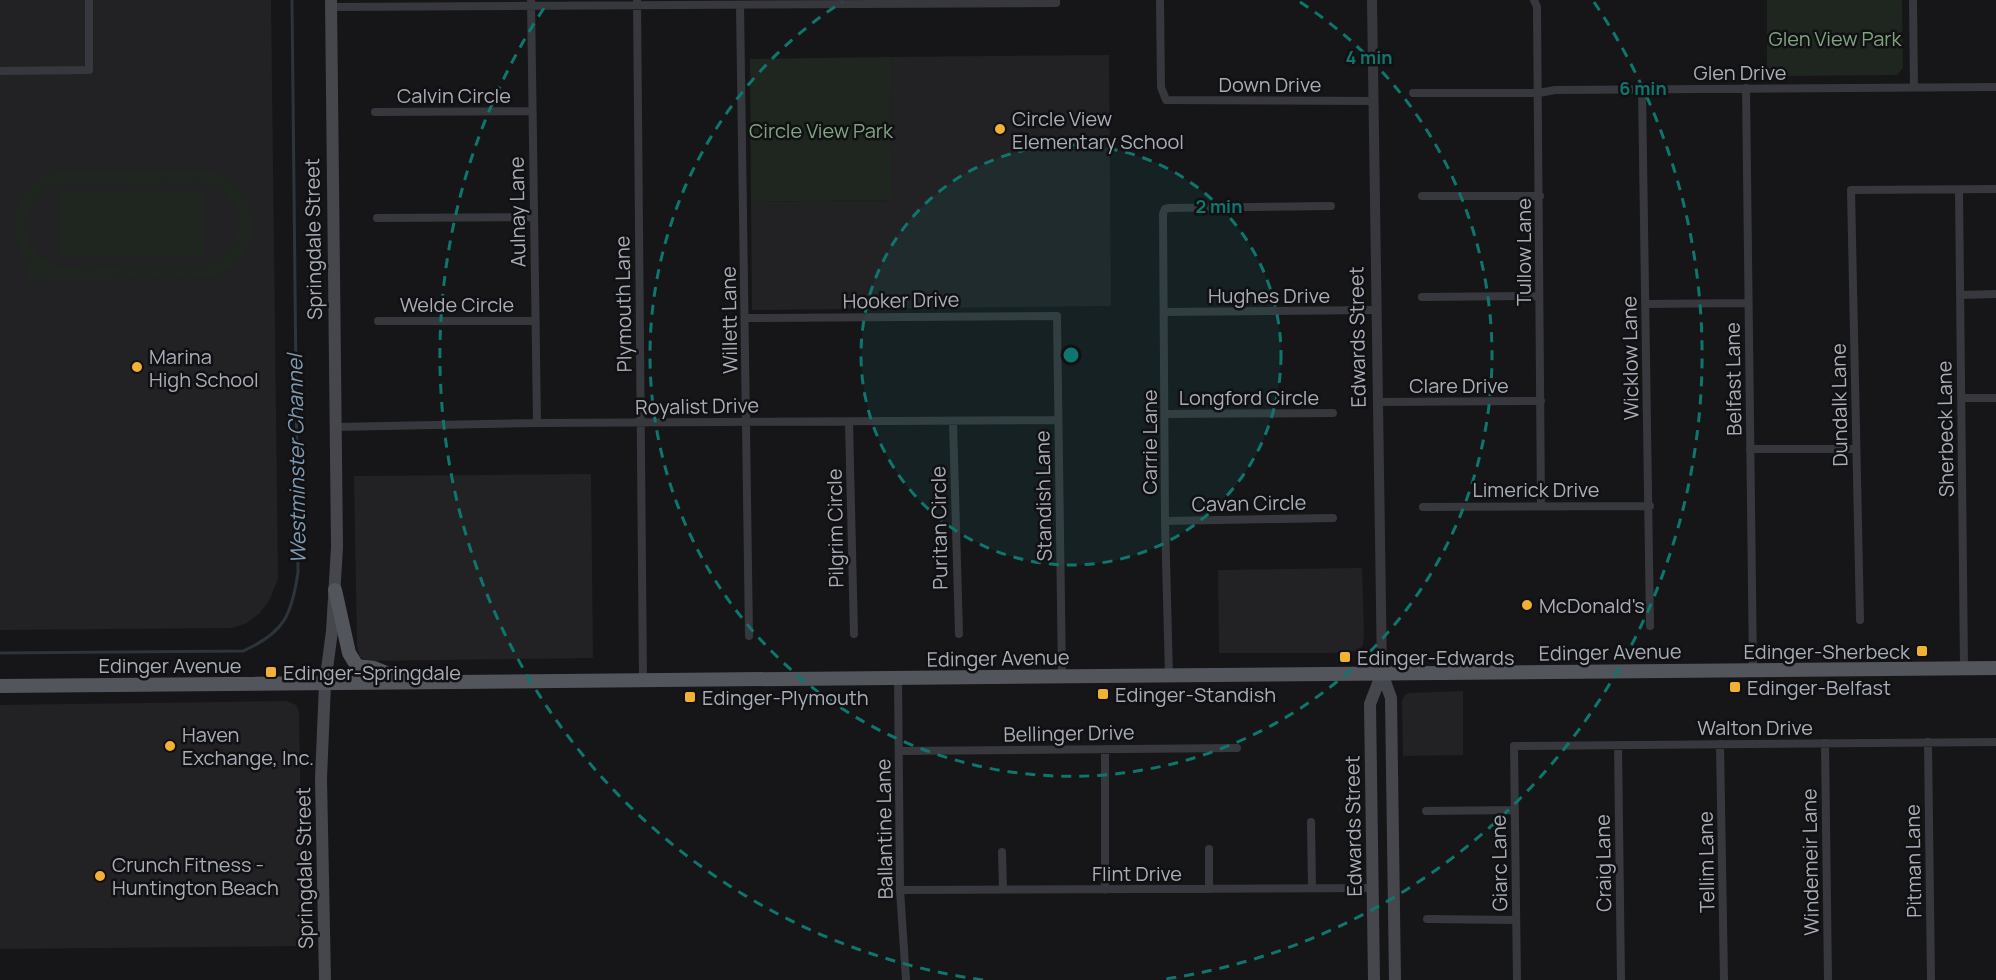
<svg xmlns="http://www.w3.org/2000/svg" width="1996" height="980" viewBox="0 0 1996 980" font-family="Manrope,sans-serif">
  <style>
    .built { fill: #222225 }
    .green { fill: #1e261f; fill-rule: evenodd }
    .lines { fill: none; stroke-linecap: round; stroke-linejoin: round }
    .stream { stroke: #2c353c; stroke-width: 3 }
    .minor { stroke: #37383d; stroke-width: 8 }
    .tertiary { stroke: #37383d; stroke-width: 10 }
    .secondary { stroke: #45474d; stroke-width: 12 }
    .primary { stroke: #53555c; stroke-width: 14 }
    .ring { fill: none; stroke: #0f766e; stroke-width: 3; stroke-dasharray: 10 8 }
    .poi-dot { fill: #f2b134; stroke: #111113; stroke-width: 2 }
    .labels { text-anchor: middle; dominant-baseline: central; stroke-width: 5; stroke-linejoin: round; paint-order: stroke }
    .park-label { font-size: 20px; fill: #7fa381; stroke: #111113 }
    .street-label { font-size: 20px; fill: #a8adb8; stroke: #111113 }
    .poi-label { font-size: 20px; fill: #a8adb8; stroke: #111113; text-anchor: start }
    .water-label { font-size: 21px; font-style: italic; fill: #7f9bb3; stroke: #111113 }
    .centre { fill: #0f766e; stroke: #111113; stroke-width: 3 }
    .ring-label { font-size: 18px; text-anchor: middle; font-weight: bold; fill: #0f766e; stroke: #111113; stroke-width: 5; stroke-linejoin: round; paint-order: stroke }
  </style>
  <rect width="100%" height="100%" fill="#161618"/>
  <path class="built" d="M0,0H271L278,579L269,601L260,613L247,623L232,628L0,630Z
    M1109,55L1111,306L752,310L751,202L892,200L891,57Z
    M591,474L593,658L370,661L360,657L357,646L354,476Z
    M1362,568L1364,632L1363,645L1357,651L1332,653H1219L1218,570Z
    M1463,691V755L1403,756L1402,701L1405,695L1409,693Z
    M287,701L296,705L299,712L303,946L0,949V705Z"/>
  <path class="green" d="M1767,0H1902L1903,68L1897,75L1767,76Z
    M891,57L892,200L751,202L750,59Z
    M205,170C266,186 269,258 209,278L27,280V267H31C0,234 14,183 57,171ZM204,183C250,195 251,249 206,265L59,266C15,253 15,197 59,184Z
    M203,191L204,256L59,257V192Z"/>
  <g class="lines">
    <path class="stream" d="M0,653L243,651C284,633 292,615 298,572L292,0"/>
    <path class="minor" d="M531,0L537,423
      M637,0L643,681
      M1160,0L1161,87L1166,100L1373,101
      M1534,0L1537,7L1541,506
      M1913,0L1914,87
      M740,5L749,636
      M331,7L1056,3V0
      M0,71L89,70V0
      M1746,88L1753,670
      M1642,89L1650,626
      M1413,93H1539L1555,90L1996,87
      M375,112L532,111
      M1959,190L1964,668
      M1422,196H1540
      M377,218L534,217
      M1960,295L1996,294
      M1422,297L1539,296
      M1645,304L1748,303
      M1164,312L1375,310
      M746,318L1057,316L1062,677
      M378,321H535
      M1961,398H1996
      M1377,402L1541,401
      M1166,414L1333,413
      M849,422L854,634
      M953,422L959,634
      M335,427L537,423L1058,420
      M1750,449H1856
      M1423,507L1650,506
      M1165,521L1333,518
      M1860,620L1851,190L1996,189
      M1169,676L1165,521L1163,214L1165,209L1169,208L1331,206
      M898,678L900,890L906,980
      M1928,742L1931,980
      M1825,743L1828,980
      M1720,744L1724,980
      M1618,745L1621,980
      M1105,749V890
      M900,751L1237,748
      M1426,811L1515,810
      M1311,822L1312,888
      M1209,849V889
      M1002,852L1003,889
      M900,890L1373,888
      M1427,919L1516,920
      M1517,980L1514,746L1996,742"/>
    <path class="tertiary" d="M1372,0L1382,673"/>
    <path class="secondary" d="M1382,673L1391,698L1395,980
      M325,980L321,778L325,684L332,631L337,547L331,0
      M1374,980L1370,704L1382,673"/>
    <path class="primary" d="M335,590L349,653L357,666L374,668L404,680
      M0,686L1996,668"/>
  </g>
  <circle cx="1071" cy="355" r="210" fill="#0f766e" fill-opacity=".12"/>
  <g class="ring">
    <circle cx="1071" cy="355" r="210"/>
    <path d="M1300 2A421 421 0 1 1 842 2"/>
    <path d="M983 980A631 631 0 0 1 548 2M1594 2A631 631 0 0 1 1159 980"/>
  </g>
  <g class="poi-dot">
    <circle cx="1000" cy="129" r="6"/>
    <circle cx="137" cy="367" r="6"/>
    <circle cx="1527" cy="605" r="6"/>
    <rect x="1916" y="645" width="12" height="12" rx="3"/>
    <rect x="1339" y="651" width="12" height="12" rx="3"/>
    <rect x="265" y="666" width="12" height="12" rx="3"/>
    <rect x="1729" y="681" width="12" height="12" rx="3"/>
    <rect x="1097" y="688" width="12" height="12" rx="3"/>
    <rect x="684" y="691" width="12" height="12" rx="3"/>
    <circle cx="170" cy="746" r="6"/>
    <circle cx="100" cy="876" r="6"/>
  </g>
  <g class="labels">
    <g class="park-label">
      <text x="1835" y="38">Glen View Park</text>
      <text x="821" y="130">Circle View Park</text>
    </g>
    <g class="street-label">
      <text x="1740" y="72">Glen Drive</text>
      <text x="1270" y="84">Down Drive</text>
      <text x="454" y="95">Calvin Circle</text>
      <text transform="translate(517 212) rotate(-91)">Aulnay Lane</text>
      <text transform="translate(313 239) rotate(-91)">Springdale Street</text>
      <text transform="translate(1523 252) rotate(-90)">Tullow Lane</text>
      <text x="1269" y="295">Hughes Drive</text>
      <text transform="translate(901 300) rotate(-1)">Hooker Drive</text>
      <text x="457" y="304">Welde Circle</text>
      <text transform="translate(623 304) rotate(-91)">Plymouth Lane</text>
      <text transform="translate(729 320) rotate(-91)">Willett Lane</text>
      <text transform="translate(1357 337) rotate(-91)">Edwards Street</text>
      <text transform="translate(1630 358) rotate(-91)">Wicklow Lane</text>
      <text transform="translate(1733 379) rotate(-91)">Belfast Lane</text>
      <text x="1459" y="385">Clare Drive</text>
      <text x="1249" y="397">Longford Circle</text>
      <text transform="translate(1839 405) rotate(-91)">Dundalk Lane</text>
      <text transform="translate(697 406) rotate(-1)">Royalist Drive</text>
      <text transform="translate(1945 429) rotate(-91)">Sherbeck Lane</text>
      <text transform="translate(1149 442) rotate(-90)">Carrie Lane</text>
      <text x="1536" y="489">Limerick Drive</text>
      <text transform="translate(1043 496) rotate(-91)">Standish Lane</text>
      <text transform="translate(1249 503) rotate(-1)">Cavan Circle</text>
      <text transform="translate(835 528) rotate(-91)">Pilgrim Circle</text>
      <text transform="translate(939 528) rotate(-91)">Puritan Circle</text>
      <text transform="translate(1610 652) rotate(-1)">Edinger Avenue</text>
      <text transform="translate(998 658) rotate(-1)">Edinger Avenue</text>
      <text x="170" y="665">Edinger Avenue</text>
      <text x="1755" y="727">Walton Drive</text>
      <text transform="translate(1069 733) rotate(-1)">Bellinger Drive</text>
      <text transform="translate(1353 826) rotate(-91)">Edwards Street</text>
      <text transform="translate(884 829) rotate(-91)">Ballantine Lane</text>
      <text transform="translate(1913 861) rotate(-91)">Pitman Lane</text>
      <text transform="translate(1706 862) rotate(-91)">Tellim Lane</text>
      <text transform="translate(1810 862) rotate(-91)">Windemeir Lane</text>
      <text transform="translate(1499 863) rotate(-91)">Giarc Lane</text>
      <text transform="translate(1603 863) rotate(-91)">Craig Lane</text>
      <text transform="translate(304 868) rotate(-91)">Springdale Street</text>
      <text x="1137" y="873">Flint Drive</text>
    </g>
    <g class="poi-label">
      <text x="1012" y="118">Circle View<tspan x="1012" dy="23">Elementary School</tspan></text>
      <text x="149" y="356">Marina<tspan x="149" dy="23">High School</tspan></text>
      <text x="1539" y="605">McDonald's</text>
      <text x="1910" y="651" text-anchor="end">Edinger-Sherbeck</text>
      <text x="1357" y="657">Edinger-Edwards</text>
      <text x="283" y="672">Edinger-Springdale</text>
      <text x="1747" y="687">Edinger-Belfast</text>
      <text x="1115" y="694">Edinger-Standish</text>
      <text x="702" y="697">Edinger-Plymouth</text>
      <text x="182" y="734">Haven<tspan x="182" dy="23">Exchange, Inc.</tspan></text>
      <text x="112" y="864">Crunch Fitness -<tspan x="112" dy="23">Huntington Beach</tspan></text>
    </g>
    <g class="water-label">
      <text transform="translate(296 459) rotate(-91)">Westminster Channel</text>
    </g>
  </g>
  <circle cx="1071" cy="355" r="9" class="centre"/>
  <g class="ring-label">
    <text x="1369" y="64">4 min</text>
    <text x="1643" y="95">6 min</text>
    <text x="1219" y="213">2 min</text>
  </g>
</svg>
